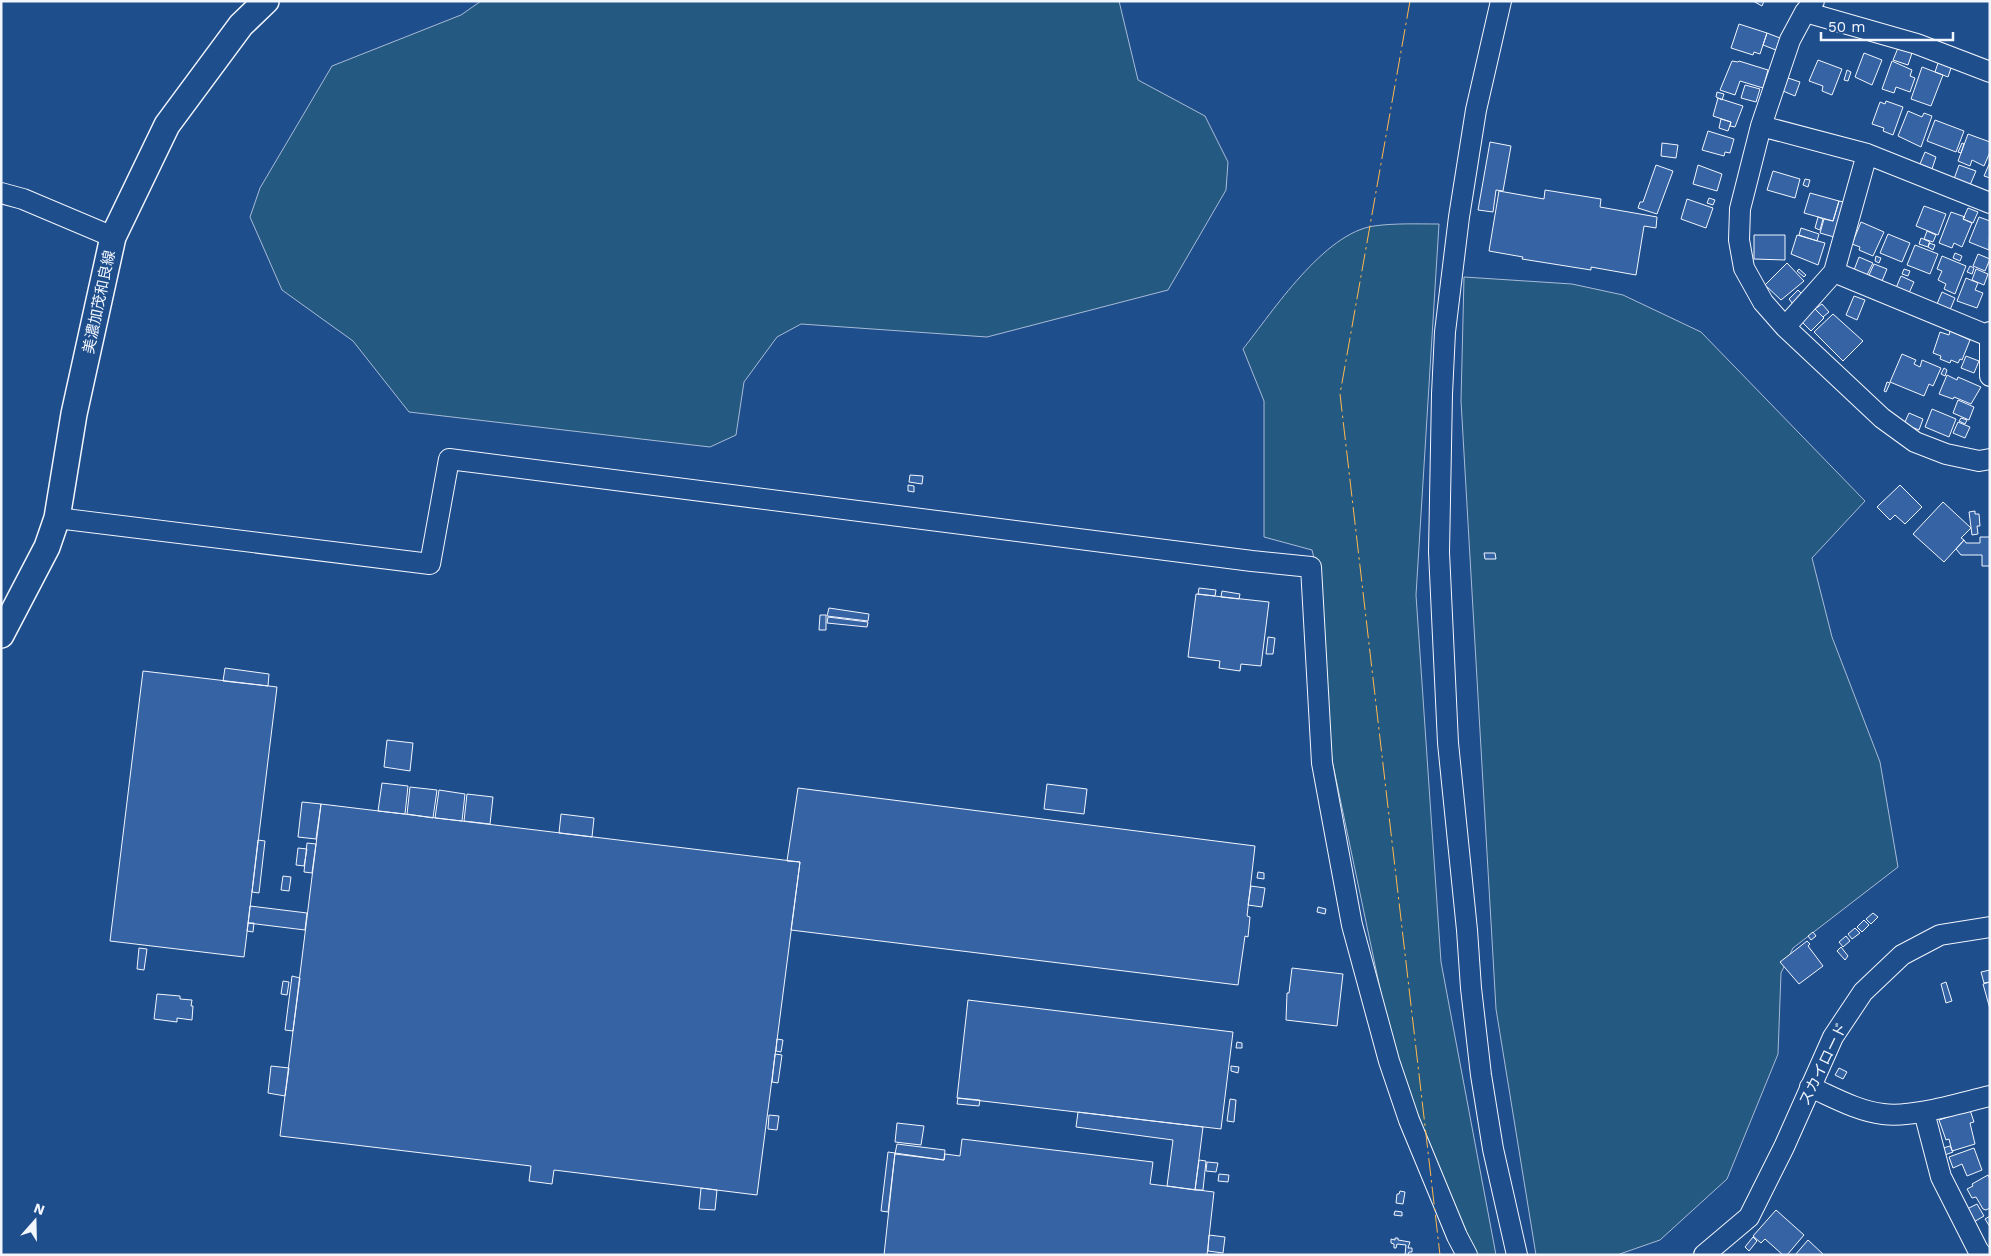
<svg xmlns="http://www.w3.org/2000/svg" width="1991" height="1256" viewBox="0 0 1991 1256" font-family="'Work Sans','Noto Sans JP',sans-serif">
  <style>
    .green { fill: #245a82; stroke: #a8bbd7 }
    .building { fill: #3563a3; stroke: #f2f6ff }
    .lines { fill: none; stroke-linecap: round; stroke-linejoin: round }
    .minor-casing { stroke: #f2f6ff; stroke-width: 22 }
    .major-casing { stroke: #f2f6ff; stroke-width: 28 }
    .minor { stroke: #1f4e8c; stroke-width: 20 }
    .major { stroke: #1f4e8c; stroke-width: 25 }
    .power { stroke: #ffb74d; stroke-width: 1; stroke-dasharray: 18 4 2.5 4; stroke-linecap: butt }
    .labels { text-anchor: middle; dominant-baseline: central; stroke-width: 4; stroke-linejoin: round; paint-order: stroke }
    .street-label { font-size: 15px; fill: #f2f6ff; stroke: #1f4e8c }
  </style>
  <rect width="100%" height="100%" fill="#1f4e8c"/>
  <path class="green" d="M481,1H1119L1138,80L1205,116L1228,162L1226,190L1168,290L987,337L801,324L777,337L744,382L736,435L710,447L409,412L353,341L282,290L250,217L260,188L332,66L461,15Z
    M1439,224L1416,595L1441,962L1496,1255H1468L1391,1041L1332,760L1319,578L1312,550L1264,537V401L1243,349C1273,311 1324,233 1374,226C1395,223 1418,224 1439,224Z
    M1464,277L1572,284L1623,295L1701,332L1865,501L1812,558L1832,637L1880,762L1898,867L1793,948L1781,973L1778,1054L1727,1179L1660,1240L1617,1255H1536L1496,1009L1461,401Z"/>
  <path class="building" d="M1753,1H1764L1762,6Z
    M1739,24L1767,33L1760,54L1754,52L1753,55L1731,48Z
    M1767,33L1780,38L1776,50L1763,45Z
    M1898,48L1912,53L1908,65L1893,60Z
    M1864,53L1882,60L1872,85L1855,77Z
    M1818,60L1842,69L1832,95L1822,91L1823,86L1809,81Z
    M1939,60L1952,65L1948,77L1935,72Z
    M1732,61L1738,62L1739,61L1768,70L1763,88L1740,81L1735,95L1720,90Z
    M1892,61L1912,70L1910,76L1915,78L1910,92L1896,87L1894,93L1882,89Z
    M1922,67L1943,75L1931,106L1911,99Z
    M1847,70L1851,72L1848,81L1844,80Z
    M1788,78L1800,82L1795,96L1783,91Z
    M1745,85L1760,89L1756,102L1741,98Z
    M1717,92L1724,94L1722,100L1716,97Z
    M1718,98L1743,106L1735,127L1730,126L1731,122L1713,116Z
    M1886,101L1903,107L1893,135L1883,131L1884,128L1872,124L1880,102L1885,104Z
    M1908,111L1922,117L1924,113L1932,116L1921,147L1898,136Z
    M1721,119L1731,122L1728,131L1719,128Z
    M1935,120L1964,131L1956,152L1927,141Z
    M1708,131L1734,139L1730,153L1725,152L1724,156L1702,150Z
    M1968,134L1990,142V152L1984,166L1972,160L1970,166L1958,161Z
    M1490,142L1511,146L1503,191L1496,190L1493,212L1478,210Z
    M1662,143L1678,145L1676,158L1661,156Z
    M1962,143L1964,144L1961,153L1958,152Z
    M1925,152L1936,157L1932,169L1920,164Z
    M1990,162V178L1984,176Z
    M1656,165L1673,171L1657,214L1638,208L1640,202H1643Z
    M1698,165L1722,174L1717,191L1693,184Z
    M1959,165L1976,171L1970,185L1954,179Z
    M1773,171L1800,179L1795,198L1767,190Z
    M1805,179L1810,180L1808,187L1803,185Z
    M1545,190L1601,199L1600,207L1657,217L1656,228L1644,226L1636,275L1591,267V270L1522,259L1523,257L1489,251L1499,191L1544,199Z
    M1810,193L1839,201L1833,221L1804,213Z
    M1709,198L1715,200L1713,205L1707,203Z
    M1687,199L1713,208L1706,228L1681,219Z
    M1839,201L1844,202L1834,237L1820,233L1824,219L1833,221Z
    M1924,206L1946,214L1938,235L1916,226Z
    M1968,208L1978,212L1973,223L1963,219Z
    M1951,212L1965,217L1963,219L1972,223L1962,247L1954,243L1952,248L1939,243Z
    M1818,217L1823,219L1820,230L1815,228Z
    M1979,217L1990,221L1989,250L1969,242Z
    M1861,222L1884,232L1873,256L1859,250L1860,247L1852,244Z
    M1801,228L1819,234L1817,241L1799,235Z
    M1927,231L1936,235L1933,242L1924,239Z
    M1888,234L1910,243L1902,262L1880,253Z
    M1754,235H1785V260L1754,259Z
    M1797,235L1825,243L1818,265L1791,254Z
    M1921,238L1930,242L1928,247L1919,244Z
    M1929,243L1935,245L1933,250L1928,247Z
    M1915,245L1938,254L1930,274L1907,265Z
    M1955,253L1962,256L1960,261L1953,258Z
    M1978,254L1990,259L1985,271L1973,266Z
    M1876,256L1881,258L1879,263L1875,261Z
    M1942,256L1966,266L1955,294L1944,289L1946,284L1938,280L1942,271L1937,269Z
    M1859,257L1873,263L1867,275L1854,270Z
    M1787,263L1804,281L1781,300L1765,285Z
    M1874,264L1887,269L1882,281L1869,275Z
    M1970,266L1974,268L1972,274L1967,272Z
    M1799,269L1806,275L1804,277L1797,271Z
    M1904,269L1910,271L1908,276L1902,274Z
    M1976,269L1988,274L1984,285L1972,280Z
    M1901,276L1914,282L1909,293L1896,288Z
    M1966,278L1978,283L1975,290L1983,293L1977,308L1957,301Z
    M1798,290L1802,294L1793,304L1789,299Z
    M1942,292L1955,298L1950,310L1937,304Z
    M1854,296L1865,300L1857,320L1846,315Z
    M1822,304L1829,312L1823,317L1815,309Z
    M1814,308L1824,318L1811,331L1801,321Z
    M1833,314L1863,341L1843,361L1814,332Z
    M1950,331L1970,340L1962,360L1960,359L1958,363L1951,360L1950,363L1940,359L1941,356L1933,353L1940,332L1949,335Z
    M1902,354L1916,360L1914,364L1920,367L1922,360L1941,368L1933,386L1929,384L1924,396L1890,382Z
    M1966,356L1979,361L1974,373L1961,368Z
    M1944,368L1947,370L1945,376L1941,374Z
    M1947,375L1957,380L1958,377L1981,387L1971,404L1954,397L1953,399L1939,394Z
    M1887,382L1890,383L1886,392L1884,391Z
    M1958,400L1974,407L1969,420L1953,413Z
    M1932,409L1956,419L1949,437L1925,427Z
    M1909,413L1923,419L1919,430L1904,424Z
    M1961,418L1967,420L1965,424L1959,421Z
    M1958,422L1970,427L1965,438L1953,433Z
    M910,475L923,476L922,484L909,482Z
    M908,485L914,486V492L908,491Z
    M1900,485L1922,507L1905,524L1895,515L1890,520L1877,507Z
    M1943,502L1971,528L1961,538L1964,540L1944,562L1913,534Z
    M1975,511V514H1979L1980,526H1977L1978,534L1972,535L1969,512Z
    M1980,537H1990V566H1982V555H1961L1956,549L1964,540L1966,543H1980Z
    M1484,553H1495L1496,559H1485Z
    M1199,588L1216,590L1215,596L1198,594Z
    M1222,591L1240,594L1239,599L1221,597Z
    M1196,594L1269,602L1261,666L1241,664L1240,671L1219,668L1220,661L1188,657Z
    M829,608L869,614L868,621L827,616Z
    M820,615H826V630H819Z
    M828,617L868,622L867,627L827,623Z
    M1268,637L1275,638L1273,654H1266Z
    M225,668L269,674L268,686L223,681Z
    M143,671L277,687L244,957L110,941Z
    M387,740L413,743L410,771L384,767Z
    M382,783L408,786L405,814L378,811Z
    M1047,784L1087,789L1084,814L1044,809Z
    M410,787L437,790L433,818L407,814Z
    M798,788L1255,846L1247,916L1250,917L1248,937L1245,936L1238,985L791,930L800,862L787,861Z
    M439,790L465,794L462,821L435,818Z
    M467,794L493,797L490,824L464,821Z
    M302,802L321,804L316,839L298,837Z
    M321,804L800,862L757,1195L554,1170L552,1184L529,1181L531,1166L280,1136Z
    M561,814L594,818L592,837L559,833Z
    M258,840L265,841L259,893L252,892Z
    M307,843L316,844L312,873L304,872Z
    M298,848L307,849L304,866L296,865Z
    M1258,872L1264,873V879L1257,878Z
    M283,876L291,877L289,891L281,890Z
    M1251,886L1265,888L1262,907L1248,905Z
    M250,906L307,913L305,930L248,923Z
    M1318,907L1326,909L1325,914L1317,912Z
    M1873,913L1878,917L1871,924L1866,919Z
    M1864,920L1869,925L1862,932L1857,927Z
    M248,923H254L253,932L247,931Z
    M1855,928L1860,933L1852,939L1848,934Z
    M1813,932L1816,936L1811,940L1808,936Z
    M1846,936L1850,941L1843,947L1839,942Z
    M1807,941L1810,944L1808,946L1823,966L1799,984L1780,962Z
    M1841,947L1848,956L1845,960L1837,951Z
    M139,948L147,949L144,970L137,969Z
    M1292,968L1343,974L1337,1026L1286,1020L1287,993H1289Z
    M1990,970V982L1984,983L1981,972Z
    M292,976L300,978L293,1031L285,1030Z
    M283,981L289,982L287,995L281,994Z
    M1946,982L1952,1001L1946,1003L1941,984Z
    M1990,982V1009L1983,984Z
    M157,994L180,996V999L192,1000L191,1006H193L192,1020L177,1018V1022L154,1019Z
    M968,1000L1233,1032L1221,1129L957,1098Z
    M777,1039L783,1040L781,1052L776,1051Z
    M1237,1042L1242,1043V1048H1236Z
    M775,1054L782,1055L778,1083L772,1082Z
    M271,1066L289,1068L285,1096L268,1093Z
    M1231,1066L1239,1067L1238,1073L1231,1071Z
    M1839,1068L1847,1072L1843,1079L1835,1075Z
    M958,1098L980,1100L979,1106L957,1104Z
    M1230,1099L1236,1100L1234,1122L1227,1121Z
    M1970,1110L1974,1122L1970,1123L1975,1144L1952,1151L1949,1139L1946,1140L1939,1120Z
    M1078,1112L1203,1127L1195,1190L1167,1186L1173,1140L1076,1127Z
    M769,1115L779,1116L777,1130L768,1129Z
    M897,1123L924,1126L921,1145L895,1142Z
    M962,1139L1153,1162L1150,1184L1214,1192L1207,1255H884L895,1153L944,1160L945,1154L960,1156Z
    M897,1144L945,1150L944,1160L895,1154Z
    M1950,1146L1953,1152L1942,1156L1940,1149Z
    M1974,1148L1982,1170L1967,1176L1962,1164L1953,1168L1949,1157Z
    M888,1152L895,1153L888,1212L881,1211Z
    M1199,1160L1206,1161L1203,1190H1195Z
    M1207,1162L1218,1163L1216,1172L1206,1171Z
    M1219,1174L1229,1175L1228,1182L1218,1181Z
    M1988,1175L1990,1179V1208L1986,1210L1983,1209L1976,1197L1972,1198L1967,1189L1973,1186L1972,1184Z
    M701,1188L717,1190L715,1210L699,1209Z
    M1400,1191L1405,1192L1403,1204L1396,1203L1397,1194H1399Z
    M1977,1204L1984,1216L1972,1223L1965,1210Z
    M1776,1210L1804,1235L1787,1255H1783L1765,1239L1761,1243L1753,1236Z
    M1395,1211L1402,1212V1216L1394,1215Z
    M1990,1216V1227L1985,1219Z
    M1209,1235L1225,1237L1223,1253L1208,1251Z
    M1753,1237L1757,1241L1749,1251L1745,1247Z
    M1395,1238H1398V1240L1410,1242L1408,1248H1412V1252H1409L1408,1255H1405L1406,1245L1397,1244L1396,1248H1394V1244L1391,1243V1239L1395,1240Z
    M1808,1240L1824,1255H1795Z"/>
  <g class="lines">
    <g class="minor-casing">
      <path id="minor" d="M1501,1L1476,110L1459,217L1445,332L1442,394L1439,552L1448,743L1467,930L1471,988L1481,1075L1493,1149L1517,1255
        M1814,1L1805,12L1790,40L1761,126L1740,209L1739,240L1744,268L1763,302L1785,327L1882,418L1915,442L1946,454L1979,461L1990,459
        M1805,12L1917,44L1990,72
        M1761,126L1867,154L1990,203
        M1,193L23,199L113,237
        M1834,272L1989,336
        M1785,327L1834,272L1867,154
        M1990,332V376
        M57,518L430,564L449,459L1252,561L1311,567L1322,763L1352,925L1389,1061L1409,1120L1457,1236L1467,1255
        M1810,1087C1833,1097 1857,1111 1883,1114C1913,1118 1960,1103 1990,1096
        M1924,1112L1941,1177L1978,1250L1982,1255
        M1704,1255L1749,1217L1784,1147L1833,1037L1863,992L1902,955L1940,935L1990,927"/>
    </g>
    <g class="major-casing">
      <path id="major" d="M1,635L47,547L57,518L74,414L113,237L167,125L241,25L266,1"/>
    </g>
    <use href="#minor" class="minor"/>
    <use href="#major" class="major"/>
    <path class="power" d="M1410,1L1340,394L1440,1255"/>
  </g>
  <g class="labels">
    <g class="street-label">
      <text transform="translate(99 302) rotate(-78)">美濃加茂和良線</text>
      <text transform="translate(1823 1064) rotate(-64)">スカイロード</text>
    </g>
  </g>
  <rect width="1991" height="1256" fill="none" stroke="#f2f6ff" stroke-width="5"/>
  <g transform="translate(35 1221) rotate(20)" stroke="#1f4e8c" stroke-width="4" paint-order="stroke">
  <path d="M0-4L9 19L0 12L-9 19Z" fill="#f2f6ff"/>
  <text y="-8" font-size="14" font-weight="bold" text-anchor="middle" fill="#f2f6ff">N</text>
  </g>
  <path d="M1821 32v8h132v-8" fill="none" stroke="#f2f6ff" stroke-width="2.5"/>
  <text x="1828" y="32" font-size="15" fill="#f2f6ff" stroke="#1f4e8c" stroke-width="4" paint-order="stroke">50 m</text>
</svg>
